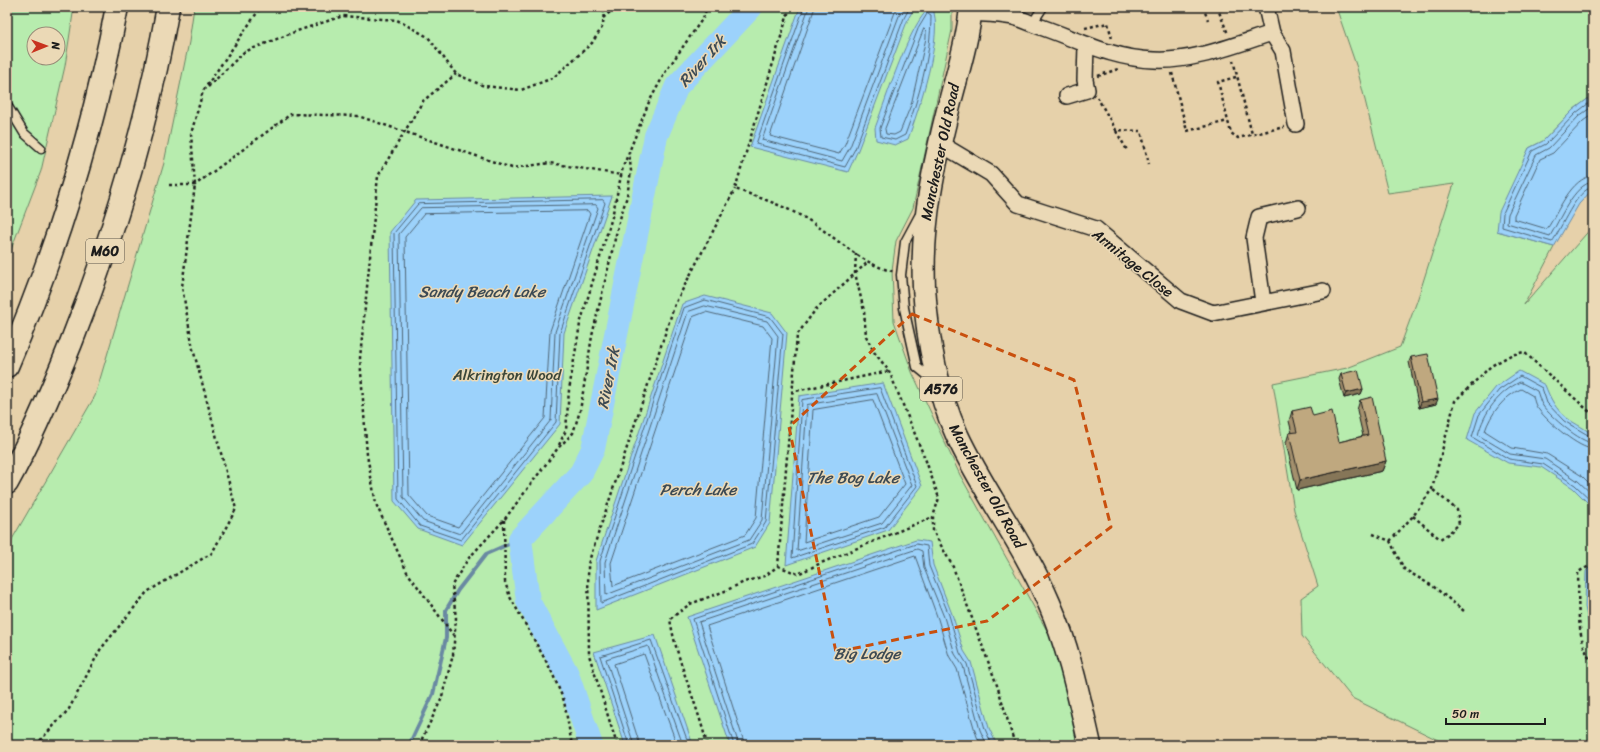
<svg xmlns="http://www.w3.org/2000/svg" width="1600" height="752" viewBox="0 0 1600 752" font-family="Sriracha,sans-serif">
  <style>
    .green { fill: #b7ecae; stroke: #6a8465; fill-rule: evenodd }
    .water { fill: #9cd2fb; stroke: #6989a2 }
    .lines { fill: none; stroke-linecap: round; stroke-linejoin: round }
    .shore { stroke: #4f6575; stroke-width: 1 }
    .stream { stroke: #6989a2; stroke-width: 4 }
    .river { stroke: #9cd2fb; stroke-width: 24 }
    .service-casing { stroke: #1c1c1c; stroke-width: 11 }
    .minor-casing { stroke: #1c1c1c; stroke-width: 18 }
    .primary-casing { stroke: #1c1c1c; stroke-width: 25 }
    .motorway-casing { stroke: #1c1c1c; stroke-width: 25 }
    .path { stroke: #1c1c1c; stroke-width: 2.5; stroke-dasharray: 3 3; stroke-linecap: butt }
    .service { stroke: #ebd9b6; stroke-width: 8 }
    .minor { stroke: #ebd9b6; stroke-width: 15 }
    .primary { stroke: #ebd9b6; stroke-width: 22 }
    .motorway { stroke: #ebd9b6; stroke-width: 22 }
    .wall { fill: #a4906d; stroke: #1c1c1c }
    .shaded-wall { fill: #867659; stroke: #1c1c1c }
    .building { fill: #bfa87f; stroke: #1c1c1c }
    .marked { fill: none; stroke: #c9500e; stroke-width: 3; stroke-dasharray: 8 5; stroke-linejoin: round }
    .labels { text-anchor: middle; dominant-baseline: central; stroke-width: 3; stroke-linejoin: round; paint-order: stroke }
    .shield { fill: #ebd9b6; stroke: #5a554a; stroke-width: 1 }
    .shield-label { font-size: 14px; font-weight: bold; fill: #1c1c1c }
    .street-label { font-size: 15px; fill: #1c1c1c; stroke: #ebd9b6 }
    .park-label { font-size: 15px; fill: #3b4639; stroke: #ebd9b6 }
    .water-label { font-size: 16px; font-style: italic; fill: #3c4a54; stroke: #ebd9b6 }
  </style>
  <rect width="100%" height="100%" fill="#e6d1aa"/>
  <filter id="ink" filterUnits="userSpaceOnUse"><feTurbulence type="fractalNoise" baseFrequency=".025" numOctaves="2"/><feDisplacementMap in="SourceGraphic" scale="8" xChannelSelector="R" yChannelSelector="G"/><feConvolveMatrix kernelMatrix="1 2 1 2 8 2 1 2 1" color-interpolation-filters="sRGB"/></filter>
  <g filter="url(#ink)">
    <path class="green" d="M7,7H74L65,66L41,171L7,260ZM34,34H58V58H34Z
      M194,7H952V30L913,208L896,241L892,270L894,321L912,372L960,475L1059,652L1077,745H7V548L95,396L164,163L189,42Z
      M1336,7H1593V95L1573,110L1543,141L1529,148L1497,231L1554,247L1524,305L1593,226V745H1448L1352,698L1302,636L1301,598L1318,586L1294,510L1273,383L1347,368L1400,347L1417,301L1454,184L1388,193L1357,68Z"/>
    <path class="water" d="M800,7H915L908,19L858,150L848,172L750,147Z
      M932,7C945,32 918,112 908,139L895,145L876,140L875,128C884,105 912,15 932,7Z
      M1593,95V189L1579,204L1554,247L1497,231L1499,212L1529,148L1543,141L1573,110Z
      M612,196L564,333L560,424L462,545L418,529L394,501L390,232L416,200Z
      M705,296L772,313L787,333L770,523L755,547L596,610V561L682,304Z
      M1519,371L1545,385C1550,398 1556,410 1567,418C1576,425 1586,428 1593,436V508L1573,488L1541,467L1508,463L1467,440L1475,413L1496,387Z
      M883,383L922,486L888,530L786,565L799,396Z
      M916,540L930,542L933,565L952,614L964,651L971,662L989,728L997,745H730L687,617Z
      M1593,564V647L1585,607L1586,571Z
      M655,635L693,745H625L594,652Z"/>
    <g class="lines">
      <path class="shore" d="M804,7L756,144L845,167L855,149L904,18L910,7
        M809,7L762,140L842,161L850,147L899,16L905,7
        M815,7L770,136L839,154L845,144L897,7
        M928,13L931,15C931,56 919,97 905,135L895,140L881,137L880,128L918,29Z
        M924,29L926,31V38L911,105L900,132L894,135L886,134L885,129Z
        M1593,100L1576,113L1546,144L1532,151L1503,213L1502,227L1552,242C1561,230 1576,189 1593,187
        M1593,106L1579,116L1549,148L1536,155L1508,214L1507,223L1550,236C1559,222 1574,183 1593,182
        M1593,114L1583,121L1553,153L1540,159L1514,215V219L1547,229C1558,213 1571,177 1593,176
        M603,200L605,203L560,333L556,422L461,540L420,526L398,499L394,233L418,204Z
        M596,205L598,208L555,332L551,420L460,534L423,521L403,497L399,234L421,208Z
        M588,211L590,214L550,331L545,418L458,527L427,516L409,495L405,237L424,214Z
        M705,300L770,317L783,334L766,522L752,544L601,603L600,561L684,308Z
        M705,306L767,321L778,336L762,520L749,540L606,595L605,562L688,312Z
        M706,312L763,326L772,338L756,518L745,535L613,586L611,563L693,317Z
        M880,388L917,486L885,527L792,558L802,400Z
        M877,394L912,485L882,523L797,551L807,405Z
        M873,400L905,484L879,517L804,542L813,410Z
        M1593,438L1564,421L1547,403L1542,388L1520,376L1499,390L1479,415L1472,437L1509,459L1543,464L1575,485L1593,502
        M1593,443C1581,443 1550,416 1543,406C1540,402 1539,396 1537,391L1520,382C1499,392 1484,412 1478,435L1510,454L1545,459L1578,481L1593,495
        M1593,449C1579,449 1548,422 1539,410C1535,406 1534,400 1533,396L1521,389C1504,396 1490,415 1485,431L1512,448L1547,454L1582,476L1593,487
        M1593,570L1590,573L1589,607L1593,627
        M629,745L600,656L651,640L689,745
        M634,745L606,659L648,646L683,745
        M640,745L614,664L644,654L677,745
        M734,745L693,619L916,544L927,546L929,566L949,615L960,653L967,664L985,729L992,745
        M739,745L699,622L917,549L922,551L924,568L944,617L955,654L963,666L980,730L987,745
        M745,745L707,626L915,556L938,619L949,656L957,669L975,731L980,745"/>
      <path class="stream" d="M409,745L433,694L446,638V610L458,590L486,554L520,539"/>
      <path class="river" d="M591,745L567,674L528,601L520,539L581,473L593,449L656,136L677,86L751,7"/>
      <g class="service-casing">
        <path id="service" d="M1032,24L1043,7
          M7,105L24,133L41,148
          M919,216L905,242L901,275L904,308L917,367L933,380"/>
      </g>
      <g class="minor-casing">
        <path id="minor" d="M1266,7L1272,33L1283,51L1296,124
          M970,13C984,14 999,14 1013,17C1020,18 1028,22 1035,25C1075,38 1111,59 1154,60C1194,62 1234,45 1272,33
          M1067,96L1087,90L1085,80L1086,45
          M939,143L991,174L1018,204L1096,229L1181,301L1213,313L1323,291
          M1263,302L1254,238L1259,217L1298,208"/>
      </g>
      <g class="primary-casing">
        <path id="primary" d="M971,7C968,39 958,71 950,102C934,165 921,222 924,287C927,337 936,389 957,435C984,493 1024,544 1049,603C1069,648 1079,697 1090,745"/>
      </g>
      <g class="motorway-casing">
        <path id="motorway" d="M7,366C57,250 93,131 117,7
          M7,483C32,438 52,390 71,343C114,235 148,122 168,7"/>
      </g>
      <path class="path" d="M790,7L735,189C758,197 782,205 803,217C829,231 864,267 893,271
        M1203,7L1208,20
        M1217,7L1228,34
        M603,18L616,7
        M1085,28L1108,23L1112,39
        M1233,60L1252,134
        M1172,73L1187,131L1228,121
        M1098,76L1118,69
        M1236,77L1218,82L1231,133L1238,138L1284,127
        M208,87L244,52L297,31L343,16L397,20L428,37L456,74L484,86L521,90L553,78L592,43L603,26L604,7
        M1097,97L1116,130L1141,131L1149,164
        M1116,131L1127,150
        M169,185H195L291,114L358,116L512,168L550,163L621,175
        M856,253L855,273L864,311L866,336L874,352L889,371L926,461L939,498L933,517V531L953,567L998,688L1015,745
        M791,392L889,371
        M559,445L566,430L569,390L580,324L612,217L623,167L649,102L666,71L703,18L707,7
        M1413,516L1440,539L1448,534L1459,524L1457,510L1432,489
        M504,520L505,582L510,597L551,670L564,701L572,745
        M1373,534L1390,541L1404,569L1434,587L1464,611
        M1390,541L1414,515L1432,489L1455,401L1491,366L1511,355L1524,352L1593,415
        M1593,564L1578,572C1579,601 1575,640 1593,664
        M778,566L798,574L821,563L933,517
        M454,636L407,572L376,504L367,455L360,358L378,176L423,101L456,74
        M36,745L69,709L100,650L147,592L212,553L236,509L193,349L182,287L195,185L191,134L203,91L261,7
        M419,745L441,700L453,655L456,618L452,585L468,559L504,520L558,448L573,433L580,411L592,336L619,222L627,196L631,171L629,151
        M617,745L589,655L588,564L675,304L735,189
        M707,745C697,702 677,663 670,619L690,604L725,591L744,582L765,576L778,566L797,335L816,309L869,261"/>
      <use href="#service" class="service"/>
      <use href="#minor" class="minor"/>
      <use href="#primary" class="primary"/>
      <use href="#motorway" class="motorway"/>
    </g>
    <path class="wall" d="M1411,357L1436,404L1419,408L1409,362Z
      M1341,374L1363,389L1361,394L1344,398L1339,379Z
      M1360,400L1386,461L1382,471L1297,490L1286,443L1289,433H1292L1289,421L1292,411L1313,416L1339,442L1363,436L1357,410Z"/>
    <path class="shaded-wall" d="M1363,389L1361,394L1344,398L1346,393Z
      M1438,399L1436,404L1419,408L1421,402Z
      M1386,461L1382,471L1297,490L1300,480Z"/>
    <path class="building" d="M1428,354L1438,399L1421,402L1411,357Z
      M1358,370L1363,389L1346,393L1341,374Z
      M1372,397L1386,461L1300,480L1289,433L1297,432L1292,411L1310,407L1313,416L1332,411L1339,442L1368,435L1360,400Z"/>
  </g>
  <path class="marked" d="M912,314L1074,380L1111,527L987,621L836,652L789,427Z"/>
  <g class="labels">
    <g class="shield">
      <rect x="86" y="239" width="38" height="24" rx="3"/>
      <rect x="920" y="377" width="42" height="24" rx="3"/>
    </g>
    <g class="shield-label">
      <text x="105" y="251">M60</text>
      <text x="941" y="389">A576</text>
    </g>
    <g class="street-label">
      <text transform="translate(940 152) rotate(-78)">Manchester Old Road</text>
      <text transform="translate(1133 263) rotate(39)">Armitage Close</text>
      <text transform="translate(987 486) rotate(61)">Manchester Old Road</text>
    </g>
    <g class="park-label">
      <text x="507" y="375">Alkrington Wood</text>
    </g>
    <g class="water-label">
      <text transform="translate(702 61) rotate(-48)">River Irk</text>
      <text x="482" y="291">Sandy Beach Lake</text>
      <text transform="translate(608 378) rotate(-79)">River Irk</text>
      <text x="853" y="477">The Bog Lake</text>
      <text x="698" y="489">Perch Lake</text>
      <text x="867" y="653">Big Lodge</text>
    </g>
  </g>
  <rect width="1600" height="752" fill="none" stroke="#ebd9b6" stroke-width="24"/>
  <rect x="12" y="12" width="1576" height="728" fill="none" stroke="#1c1c1c" stroke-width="1.5" filter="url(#ink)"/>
  <g transform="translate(46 46) rotate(89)"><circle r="19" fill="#ebd9b6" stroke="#988d78"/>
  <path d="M0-3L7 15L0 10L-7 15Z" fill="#c8321e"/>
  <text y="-6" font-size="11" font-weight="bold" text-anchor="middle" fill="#1c1c1c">N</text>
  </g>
  <path d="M1446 718v6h99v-6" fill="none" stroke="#1c1c1c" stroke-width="2"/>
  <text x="1452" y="718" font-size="12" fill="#1c1c1c" stroke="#ebd9b6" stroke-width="3" paint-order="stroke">50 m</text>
</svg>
